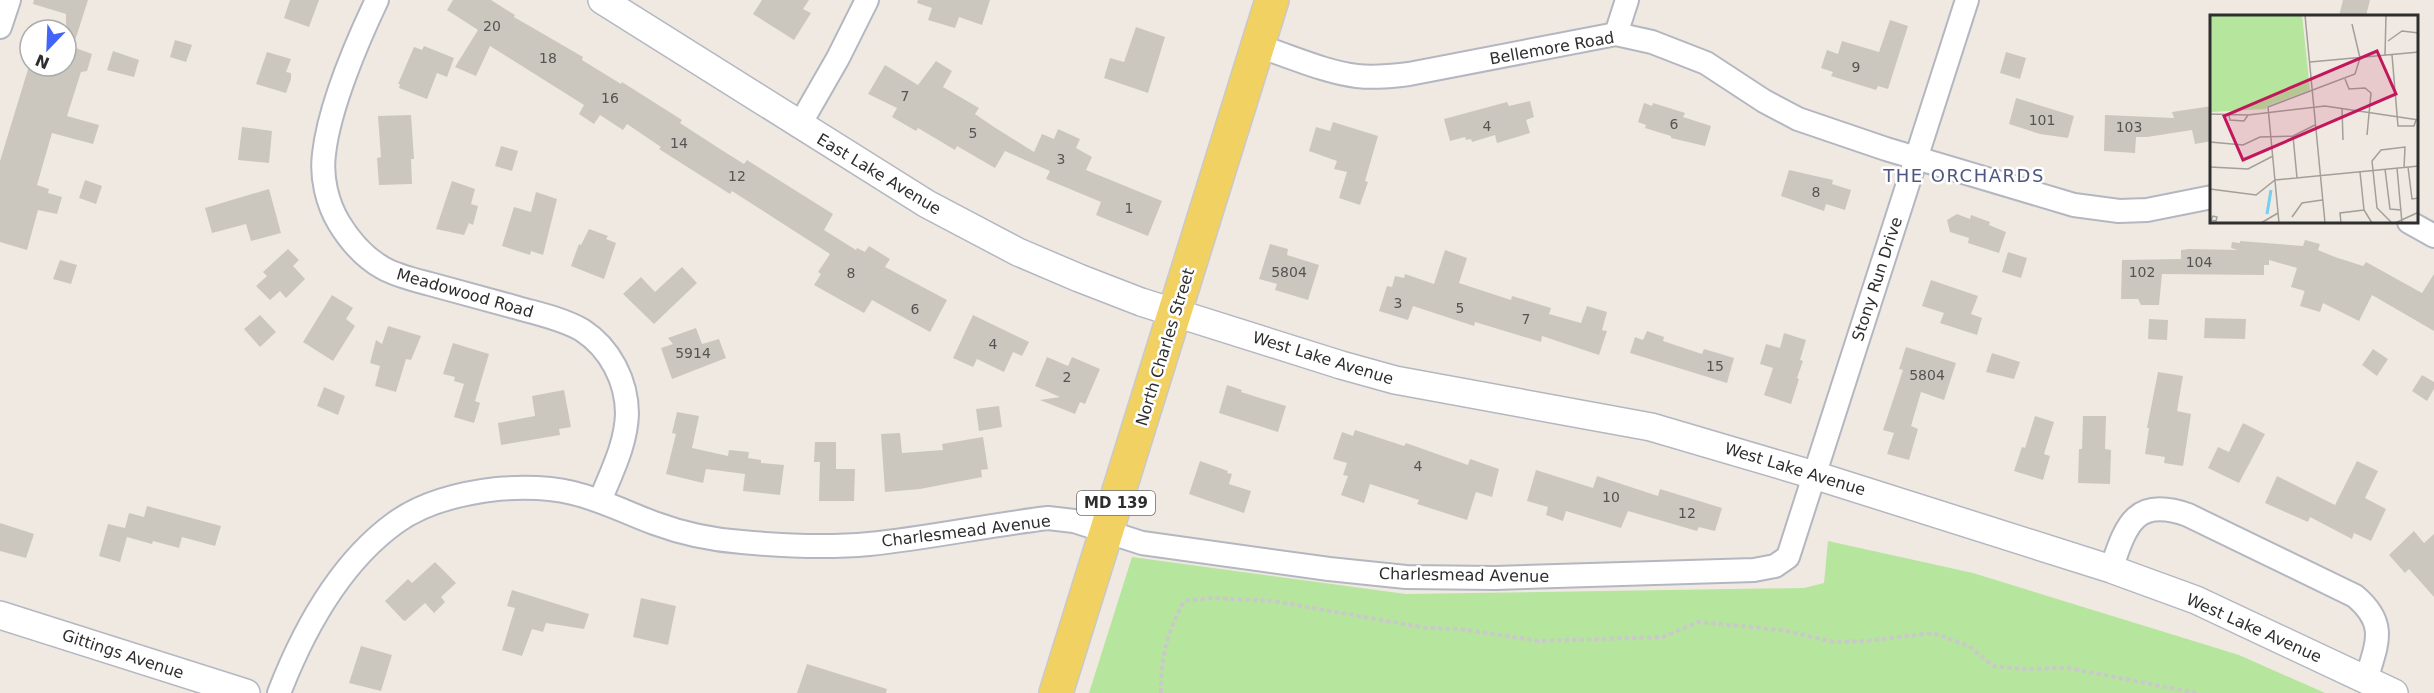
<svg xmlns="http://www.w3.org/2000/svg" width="2434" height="693" viewBox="0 0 2434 693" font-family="'DejaVu Sans',sans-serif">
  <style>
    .green { fill: #b6e59e }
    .building { fill: #cbc7bf }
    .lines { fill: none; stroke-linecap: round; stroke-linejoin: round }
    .minor-casing { stroke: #b4b7c1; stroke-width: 26 }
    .tertiary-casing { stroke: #b4b7c1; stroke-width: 30 }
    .primary-casing { stroke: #c9c9c9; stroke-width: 36 }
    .path { stroke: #c9c9c9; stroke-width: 4; stroke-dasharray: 4.5 3; stroke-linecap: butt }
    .minor { stroke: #fff; stroke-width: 22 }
    .tertiary { stroke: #fff; stroke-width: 27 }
    .primary { stroke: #f2d163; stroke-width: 33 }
    .labels { text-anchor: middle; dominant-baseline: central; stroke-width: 5; stroke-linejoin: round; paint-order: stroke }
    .number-label { font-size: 14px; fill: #555452 }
    .shield { fill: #fff; stroke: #6d6d6d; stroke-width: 1.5 }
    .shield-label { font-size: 15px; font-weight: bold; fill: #2e2e2e }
    .street-label { font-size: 16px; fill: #2e2e2e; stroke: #fff }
    .neighbourhood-label { font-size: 18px; letter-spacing: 1.5px; fill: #4d5680; stroke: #fff }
    .inset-river { fill: none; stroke: #75cff0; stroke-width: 3 }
    .inset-road { fill: none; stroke: #a29e99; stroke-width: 1.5 }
    .view { fill: #c2185b; fill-opacity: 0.15; stroke: #c2185b; stroke-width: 3 }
    .inset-edge { fill: none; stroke: #2e2e2e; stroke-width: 3 }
  </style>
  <rect width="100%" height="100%" fill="#efe9e1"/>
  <path class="green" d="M1828,541L1973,573L2239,655L2325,693H1089L1132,557L1406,594L1804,588L1824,583Z"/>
  <path class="building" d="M34,0H88L73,47L92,54L87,71L81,72L67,116L99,125L93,144L52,133L37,185L49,189L48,193L62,197L57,214L38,210L27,250L0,242V161L29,66H66V14L33,4Z
    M290,0H319L309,27L284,18Z
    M453,0H491L515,15L514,17L583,57L582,60L621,84L622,82L682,120L680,123L720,149L744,164L747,160L833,214L824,230L856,250L857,248L865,252L869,246L890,259L885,267L947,300L930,332L872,300L864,313L814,285L821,274L818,272L830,254L732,191L730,194L659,149L661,147L627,124L623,130L600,115L594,124L579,114L584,105L490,46L476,76L455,67L478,30L447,10Z
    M762,0H809L803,9L811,13L794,40L753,14Z
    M918,0H990L982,25L959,17L955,28L928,20L932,8L917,3Z
    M2343,0H2370L2366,16H2339Z
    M1890,20L1908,26L1888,89L1878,86L1876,90L1831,76L1833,72L1821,68L1827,50L1838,54L1842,41L1879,52Z
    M1136,27L1165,37L1148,93L1104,78L1110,58L1124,62Z
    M175,40L192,45L186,62L170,57Z
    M424,46L454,58L447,77L437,73L427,99L399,88L400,84H398L414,47L422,50Z
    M113,51L139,60L134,77L107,70Z
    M267,52L291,59L286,72L291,73V79L286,93L256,84Z
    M2006,52L2026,58L2020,79L2000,73Z
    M936,61L952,71L943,87L979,108L975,114L994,127L1034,152L1042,134L1054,139L1058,129L1080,139L1076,148L1092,157L1086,170L1162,201L1148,236L1096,215L1101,202L1046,179L1050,171L1005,151L995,168L957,146L955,150L918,128L916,131L892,117L897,108L868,94L885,65L918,85Z
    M2016,98L2074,116L2068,138L2040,134L2009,124Z
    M1530,101L1534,117L1526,120L1530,133L1497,143L1495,135L1472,142L1471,139L1466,140L1465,137L1450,141L1444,119L1507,102L1509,106Z
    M1644,103L1652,106L1653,103L1685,113L1683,117L1711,126L1705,146L1671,138V136L1645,128L1646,125L1638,122Z
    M2212,106V141L2195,144L2192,130L2147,137H2136L2135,153L2104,151L2105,115L2174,118L2172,112Z
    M411,115L414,159H411L412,184L379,185L377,158L381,157L378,116Z
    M1333,122L1378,136L1365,181L1368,182L1360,205L1339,198L1347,172L1334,169L1337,161L1309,151L1316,127L1330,131Z
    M242,127L272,131L269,163L238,160Z
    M501,146L518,151L512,171L495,166Z
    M1789,170L1833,180L1832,184L1851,190L1845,210L1826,204L1824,211L1781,196Z
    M85,180L102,186L96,204L79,198Z
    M452,181L475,189L471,204L478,206L473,225L469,223L464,235L436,229Z
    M269,189L281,233L251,241L246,224L212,233L205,208Z
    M536,192L557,199L543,255L531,251L530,255L502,246L514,207L531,212Z
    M1957,214L1970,219L1971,215L1990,222L1989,225L2006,232L1999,253L1968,243L1969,238L1950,232L1947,220Z
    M589,229L608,236L606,239L616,243L604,279L571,266L579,244L581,245Z
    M2305,240L2320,244L2318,250L2335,257L2363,266L2366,262L2422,293L2434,274V331L2372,295L2359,321L2323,303L2320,312L2300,306L2309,277L2305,291L2291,287L2297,268L2269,260V265H2264V275L2162,274L2159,305H2141L2138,299H2121L2122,260L2181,259V250L2189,249L2238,250L2231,248L2232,242L2240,243V241L2303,246Z
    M1270,244L1288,249L1287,255L1319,265L1308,300L1275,290L1277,284L1259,279Z
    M288,249L299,260L293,266L305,279L286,298L280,291L270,300L256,286L267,276L263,272Z
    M1445,250L1467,258L1459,283L1511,300L1512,296L1551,308L1549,314L1581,323L1587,306L1607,312L1602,330L1607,331L1599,355L1542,336L1541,342L1475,322L1474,326L1413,306L1408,320L1379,311L1387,286L1392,287L1395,276L1404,278L1405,274L1434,284Z
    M2008,252L2027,258L2021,278L2002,272Z
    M60,260L77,265L71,284L53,279Z
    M682,267L697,283L654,324L623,294L641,277L655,292Z
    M1931,280L1978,296L1971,314L1982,318L1977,335L1940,323L1944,313L1922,306Z
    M332,295L353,308L346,319L355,326L333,361L303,342Z
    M260,315L276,332L260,347L244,329Z
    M973,315L1029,342L1022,356L1013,352L1004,372L977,359L973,367L953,358Z
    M2205,318L2246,319L2245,339L2204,338Z
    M2149,319L2168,320L2167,340L2148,339Z
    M388,326L421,336L411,360L406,359L396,392L375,386L380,366L370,363L376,340L382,344Z
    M696,328L702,344L719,339L726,358L672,379L661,348L673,344L668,338Z
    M1647,331L1664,337L1663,341L1702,354L1704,349L1734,358L1727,383L1630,353L1635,337L1643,340Z
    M1784,333L1806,340L1800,360L1803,361L1797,378L1799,379L1791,404L1764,395L1773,368L1760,364L1766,344L1780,348Z
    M453,343L489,354L475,401L480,403L474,423L454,417L464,384L454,381L455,377L443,374Z
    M1906,347L1956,363L1944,400L1921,392L1911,426L1918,429L1909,460L1887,454L1894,433L1883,430L1903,370L1899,369Z
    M2373,349L2388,359L2377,376L2362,365Z
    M1992,353L2020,362L2014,379L1986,372Z
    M1047,357L1068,366L1072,357L1100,369L1085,404L1080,402L1075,414L1040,400L1060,397L1035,386Z
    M2158,372L2183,376L2177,411L2191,414L2183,466L2164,463L2165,457L2145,454L2149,428H2147Z
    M2422,375L2434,382V389L2427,401L2412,391Z
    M1227,385L1242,390L1241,392L1286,406L1278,432L1219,413Z
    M324,387L345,396L338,415L317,406Z
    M564,390L571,427L559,429L560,435L501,445L498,423L535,416L532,396Z
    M999,406L1002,427L979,431L976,409Z
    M677,412L699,416L692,448L728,456L729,450L749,452L748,458L761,460V463L784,465L780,495L743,491L745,474L706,469L703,483L666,474L676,434L672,433Z
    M2035,416L2054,422L2044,454L2050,456L2043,480L2014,471L2022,447L2025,448Z
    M2083,416H2106L2105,449L2111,450L2110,484L2078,483L2079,449H2082Z
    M2243,423L2265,434L2239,483L2208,468L2218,447L2229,452Z
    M1355,430L1404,446L1406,443L1468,465L1470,459L1499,469L1492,497L1476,492L1467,520L1417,504L1419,500L1370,484L1364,503L1341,495L1348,476L1343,475L1347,463L1333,459L1342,432L1353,436Z
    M900,433L902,453L943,450L942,444L983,437L988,469L981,470L982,477L977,478L920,489L885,492L881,434Z
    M815,442H836V469H855L854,501H819L820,462H814Z
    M1200,461L1228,471L1227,473L1232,474L1229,484L1251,491L1244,513L1189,494Z
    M2357,461L2378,471L2365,498L2386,509L2371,541L2354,533L2352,539L2310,517L2308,522L2265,503L2277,476L2335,505Z
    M1536,470L1593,488L1597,476L1658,496L1660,489L1722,508L1715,531L1699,527L1697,531L1628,511L1621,528L1566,511L1563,521L1546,515L1548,507L1527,501Z
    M147,506L221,526L215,546L182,537L179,548L153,541L152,544L127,537L120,562L99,556L108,524L125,528L129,513L144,517Z
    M0,523L34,534L26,558L0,551Z
    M2414,531L2424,543L2434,534V597L2409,569L2405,573L2389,555Z
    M435,562L456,583L441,597L445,602L434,613L425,603L405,621L403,620L385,601L408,579L412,583Z
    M512,590L589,614L584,629L546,623L543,632L532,629L522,656L502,650L515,608L507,606Z
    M641,598L676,606L668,645L633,637Z
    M361,646L392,655L381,691L349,683Z
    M807,664L887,689L886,693H797Z"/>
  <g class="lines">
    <g class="minor-casing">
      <path id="minor" d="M377,0C357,42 329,108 324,154C321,177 327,203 339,223C350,241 365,258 383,268C397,276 415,280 430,284C459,292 488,300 518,308C539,314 563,319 582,330C610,348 627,381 627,414C626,445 611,473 600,501
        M0,27L9,0
        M1616,34L1627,0
        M1258,46C1290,56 1324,72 1357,76C1375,78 1392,76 1409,74L1616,34L1652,42L1706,63L1764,101L1798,119L1886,149L2074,205L2119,211L2147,210L2212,197
        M799,126L838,58L867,0
        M2409,222L2434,236
        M2111,569C2126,526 2134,496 2188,515L2355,596C2388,624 2377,643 2366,680
        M279,693C303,631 340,563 395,523C424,502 462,493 497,489C522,487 548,487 573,493C602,500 627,513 654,523C681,533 713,540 742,542C784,546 827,548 869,544C929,538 988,525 1048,518L1074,521L1142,543L1329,569L1406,577L1495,578L1754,570L1775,566L1788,557L1967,0"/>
    </g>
    <g class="tertiary-casing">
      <path id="tertiary" d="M602,0L927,204L1018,252L1079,278L1141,302L1341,365L1395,380L1651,427L1814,475L2111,569L2196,600L2394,693
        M0,615L246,693"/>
    </g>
    <g class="primary-casing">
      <path id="primary" d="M1056,693L1272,0"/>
    </g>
    <path class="path" d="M1161,693C1161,657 1167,633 1184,601L1212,598L1273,601L1427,628L1460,629L1539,641L1663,637L1698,622L1782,630L1834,642L1866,641L1933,633L1969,646L1993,666L2025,669L2068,668L2197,693"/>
    <use href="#minor" class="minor"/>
    <use href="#tertiary" class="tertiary"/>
    <use href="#primary" class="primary"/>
  </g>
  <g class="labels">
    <g class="number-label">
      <text x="492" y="26">20</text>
      <text x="548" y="58">18</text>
      <text x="1856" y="67">9</text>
      <text x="905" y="96">7</text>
      <text x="610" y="98">16</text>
      <text x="2042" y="120">101</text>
      <text x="1674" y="124">6</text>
      <text x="1487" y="126">4</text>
      <text x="2129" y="127">103</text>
      <text x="973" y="133">5</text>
      <text x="679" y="143">14</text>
      <text x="1061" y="159">3</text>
      <text x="737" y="176">12</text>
      <text x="1816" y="192">8</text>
      <text x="1129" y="208">1</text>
      <text x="2199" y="262">104</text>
      <text x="1289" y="272">5804</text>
      <text x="2142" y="272">102</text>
      <text x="851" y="273">8</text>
      <text x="1398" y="303">3</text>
      <text x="1460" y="308">5</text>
      <text x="915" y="309">6</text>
      <text x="1526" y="319">7</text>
      <text x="993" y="344">4</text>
      <text x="693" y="353">5914</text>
      <text x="1715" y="366">15</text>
      <text x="1927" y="375">5804</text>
      <text x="1067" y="377">2</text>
      <text x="1418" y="466">4</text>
      <text x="1611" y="497">10</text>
      <text x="1687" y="513">12</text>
    </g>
    <rect class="shield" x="1077" y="491" width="78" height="24" rx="4.5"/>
    <g class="shield-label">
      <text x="1116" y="503">MD 139</text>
    </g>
    <g class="street-label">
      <text transform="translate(1552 48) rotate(-10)">Bellemore Road</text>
      <text transform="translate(879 174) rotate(31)">East Lake Avenue</text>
      <text transform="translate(1877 279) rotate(-72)">Stony Run Drive</text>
      <text transform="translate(465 293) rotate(16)">Meadowood Road</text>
      <text transform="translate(1165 347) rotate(-73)">North Charles Street</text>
      <text transform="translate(1323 358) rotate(17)">West Lake Avenue</text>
      <text transform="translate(1795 469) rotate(17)">West Lake Avenue</text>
      <text transform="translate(966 531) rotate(-7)">Charlesmead Avenue</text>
      <text transform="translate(1464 575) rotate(1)">Charlesmead Avenue</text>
      <text transform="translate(2254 628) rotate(24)">West Lake Avenue</text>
      <text transform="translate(123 654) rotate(18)">Gittings Avenue</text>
    </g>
    <g class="neighbourhood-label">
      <text x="1964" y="175">THE ORCHARDS</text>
    </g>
  </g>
  <g transform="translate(2210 15)">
    <rect width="208" height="208" fill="#efe9e1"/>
    <path d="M0,0H92L100,75L57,91L56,94L0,97Z" fill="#b6e59e"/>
    <path class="inset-river" d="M57,199L61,175"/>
    <path class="inset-road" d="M95,0L115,208M178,26L192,16L209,18M175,40L176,0M182,40L188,111H204L206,105M100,47L209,37M135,64L139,74L155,73L161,78L157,120M132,93L133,125M0,99L38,100L115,91L209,105M19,100L20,105L34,106L38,100M83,121L87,163M0,127L33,130L50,122L83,121L105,110M0,152L38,154L63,141M198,152L202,184L209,183M187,153L192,208M175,154L180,194L191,195M150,157L154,195L162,208M0,174L46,180L65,165L209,151M82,202L92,188L112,185M0,205L6,206L7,202L3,201L1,205M51,208L68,198M69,208L58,92L145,59L150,43L142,9M131,208L130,198L154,195M182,208L167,193L162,146L171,135L195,132L194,153M185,208L209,197"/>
    <path class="view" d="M167,36L186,79L33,145L14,101Z"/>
    <rect width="208" height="208" class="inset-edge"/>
  </g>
  <g transform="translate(48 48) rotate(203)"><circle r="28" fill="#ffffff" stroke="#ababab" stroke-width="1.5"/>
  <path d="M0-4.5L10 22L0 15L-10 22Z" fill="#4264fb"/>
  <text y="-9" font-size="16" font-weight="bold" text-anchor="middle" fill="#2e2e2e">N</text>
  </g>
</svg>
